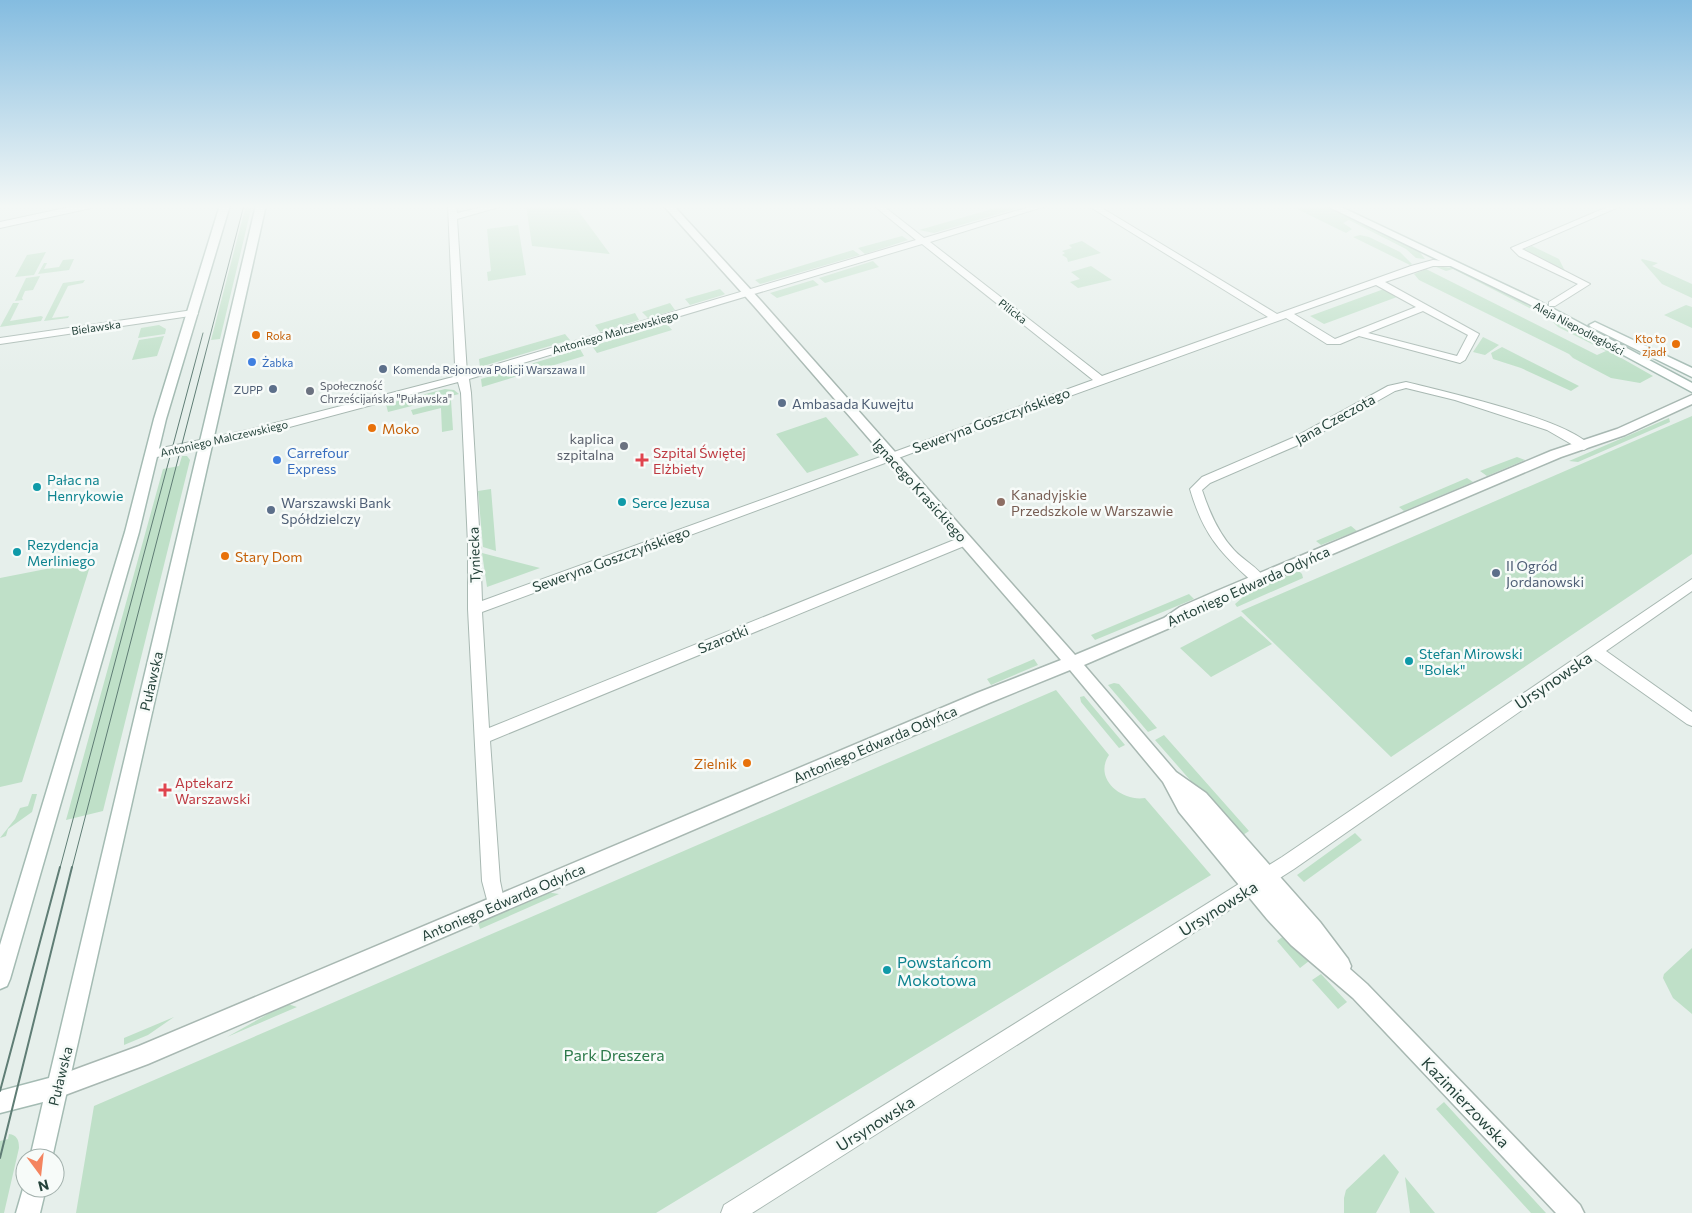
<svg xmlns="http://www.w3.org/2000/svg" width="1692" height="1213" viewBox="0 0 1692 1213" font-family="Commissioner,sans-serif">
  <style>
    .green { fill: #bfe0c8 }
    .lines { fill: none; stroke-linecap: round; stroke-linejoin: round }
    .minor-casing { stroke: #a8b8b2; stroke-width: 2 }
    .tertiary-casing { stroke: #a8b8b2; stroke-width: 3 }
    .secondary-casing { stroke: #a4bbb3; stroke-width: 3 }
    .minor { fill: #fff; fill-rule: evenodd }
    .tertiary { fill: #fff; fill-rule: evenodd }
    .secondary { fill: #fff; fill-rule: evenodd }
    .tram-far1 { stroke: #5f7d75; stroke-width: 1 }
    .tram { stroke: #5f7d75; stroke-width: 2 }
    .food-dot { fill: #e8710a; stroke: #f7fbf9; stroke-width: 2 }
    .shop-dot { fill: #3f7fe0; stroke: #f7fbf9; stroke-width: 2 }
    .service-dot { fill: #5c6f8a; stroke: #f7fbf9; stroke-width: 2 }
    .worship-dot { fill: #6b7280; stroke: #f7fbf9; stroke-width: 2 }
    .health-dot { fill: #e0444e; stroke: #f7fbf9; stroke-width: 2 }
    .culture-dot { fill: #0f9aa8; stroke: #f7fbf9; stroke-width: 2 }
    .education-dot { fill: #8d6e63; stroke: #f7fbf9; stroke-width: 2 }
    .labels { text-anchor: middle; dominant-baseline: central; stroke-width: 5; stroke-linejoin: round; paint-order: stroke }
    .far-street-label { font-size: 11px; fill: #24423a; stroke: #f7fbf9 }
    .far-food-label { font-size: 11px; fill: #c56008; stroke: #f7fbf9; text-anchor: start }
    .far-shop-label { font-size: 11px; fill: #366cbe; stroke: #f7fbf9; text-anchor: start }
    .far-service-label { font-size: 11px; fill: #4e5e75; stroke: #f7fbf9; text-anchor: start }
    .far-worship-label { font-size: 11px; fill: #5b616d; stroke: #f7fbf9; text-anchor: start }
    .service-label { font-size: 14px; fill: #4e5e75; stroke: #f7fbf9; text-anchor: start }
    .street-label { font-size: 14px; fill: #24423a; stroke: #f7fbf9 }
    .food-label { font-size: 14px; fill: #c56008; stroke: #f7fbf9; text-anchor: start }
    .worship-label { font-size: 14px; fill: #5b616d; stroke: #f7fbf9; text-anchor: end }
    .shop-label { font-size: 14px; fill: #366cbe; stroke: #f7fbf9; text-anchor: start }
    .health-label { font-size: 14px; fill: #be3a42; stroke: #f7fbf9; text-anchor: start }
    .culture-label { font-size: 14px; fill: #0d838f; stroke: #f7fbf9; text-anchor: start }
    .education-label { font-size: 14px; fill: #785e54; stroke: #f7fbf9; text-anchor: start }
    .near-street-label { font-size: 16px; fill: #24423a; stroke: #f7fbf9 }
    .near-culture-label { font-size: 16px; fill: #0d838f; stroke: #f7fbf9; text-anchor: start }
    .near-park-label { font-size: 16px; fill: #2d7a4b; stroke: #f7fbf9 }
  </style>
  <rect width="100%" height="100%" fill="#e6efeb"/>
  <path class="green" d="M246,205H252L220,339L211,340Z
    M526,205H574L610,254L532,246Z
    M1006,205H1028L934,233L919,230Z
    M1295,205H1322L1419,251L1425,259L1416,258L1406,249L1349,220L1343,223L1352,229L1346,233L1297,209Z
    M518,225L526,275L488,281L487,272L491,271L487,229Z
    M1360,235L1369,237L1400,252L1412,264L1410,265L1353,237Z
    M902,236L908,240L865,254L858,248Z
    M1082,241L1101,253L1068,262L1067,258L1062,255L1065,253L1062,251L1072,248L1069,245Z
    M1532,246L1559,259L1565,271L1523,250Z
    M853,250L860,255L764,283L760,284L755,280Z
    M46,252L34,275L15,277L27,255Z
    M74,259L69,270L38,274L44,263H47L44,269L59,267L63,260Z
    M1642,259L1658,263L1652,266L1692,284V298L1662,284L1641,260Z
    M873,261L879,267L825,283L819,278Z
    M1091,266L1112,280L1078,288L1070,282L1080,279L1071,272Z
    M1434,266L1453,268L1514,297L1653,376L1640,383L1611,378L1573,358L1569,354L1419,280L1414,274L1426,269L1597,355L1606,351L1558,327L1553,322L1555,321L1453,269L1446,271Z
    M40,276L33,290L25,291L22,298L23,300L15,301L26,278Z
    M85,280L83,283L68,286L52,318L69,316L68,318L44,321L63,283Z
    M813,280L819,285L777,298L770,293Z
    M720,289L725,294L723,295L690,305L685,299Z
    M1384,289L1397,297L1324,324L1310,316Z
    M13,303H19L10,321L41,316L43,317L41,321L0,327Z
    M670,303L675,310L648,318L642,312Z
    M1686,305L1692,307V328L1664,315Z
    M635,313L639,320L600,332L595,325Z
    M667,324L672,330L597,353L592,346Z
    M159,325L166,329L165,334L138,338L141,328Z
    M565,334L570,340L480,367L479,359Z
    M164,336L157,356L132,360L139,340Z
    M1483,337L1499,345L1485,355L1473,352Z
    M1502,347L1579,386L1571,391L1521,368L1493,359L1491,353Z
    M580,349L584,356L482,387L481,379Z
    M445,389L454,390L459,394L388,412L386,404Z
    M451,400L453,430L442,432L441,408L413,415L411,410Z
    M1692,416V554L1391,757L1241,611Z
    M826,417L859,455L807,473L776,434Z
    M1669,418L1670,422L1578,462L1569,461Z
    M182,456H187L190,460L103,811L66,820L163,469L179,466Z
    M1517,457L1525,460L1487,476L1480,471Z
    M1467,478L1473,482L1404,511L1399,507Z
    M491,489L496,551L483,547L478,491Z
    M1351,526L1357,531L1321,545L1316,541Z
    M482,553L540,568L487,587Z
    M92,560L22,782L0,787V578Z
    M1299,571L1302,574L1303,578L1237,607L1235,604L1250,591Z
    M1189,594L1194,599L1095,640L1091,635Z
    M1241,616L1272,644L1211,677L1180,648Z
    M1034,659L1038,665L991,685L987,679Z
    M1114,683L1119,684L1157,728L1148,732L1108,685Z
    M1056,690L1109,755C1093,779 1122,802 1145,798L1211,875L656,1213H76L94,1106Z
    M1084,696L1125,745L1119,748L1081,702L1080,697Z
    M1164,735L1249,831L1240,837L1155,740Z
    M32,794H37L32,812L8,829L6,836L0,838L15,819L20,808L28,806Z
    M1355,833L1362,840L1304,882L1297,875Z
    M546,892L559,894L480,929L478,922Z
    M1285,935L1309,961L1300,968L1277,941Z
    M1692,948V1014L1673,998L1663,978L1664,974Z
    M1321,974L1347,1002L1338,1009L1312,980Z
    M288,1004L297,1007L227,1037L284,1005Z
    M174,1017L148,1035L124,1045V1038Z
    M1444,1102L1546,1213H1531L1436,1109Z
    M9,1134C17,1135 19,1140 19,1148L4,1213H0V1141L8,1139Z
    M1384,1154L1399,1172L1376,1213H1344V1198L1346,1190Z
    M1405,1177L1435,1213H1410Z"/>
  <g class="lines">
    <g class="minor-casing">
      <path id="minor" d="M79,205H95L91,208L0,228V222Z
        M448,205H456L457,213L492,205H506L457,219L467,373L916,240L873,205H882L924,238L1036,205H1049L930,242L1102,376L1268,317L1087,205H1097L1277,314L1411,266L1433,260L1456,262V266H1433L1385,282L1479,334L1465,360L1460,363L1359,336L1340,344H1327L1286,318L912,453L482,612L489,728L959,538H969L970,541L969,544L490,741L500,881L505,905L502,911L496,914L490,911L482,881L468,609V544L461,393L458,382L248,438L152,458L146,454L152,450L248,430L457,376L455,365ZM922,244L1093,380L482,601L480,544L471,393L469,379ZM1376,285L1416,307L1335,339L1294,314ZM1423,311L1468,335L1457,356L1368,333Z
        M1612,205H1623L1522,249L1590,284L1555,306H1549V302L1578,284L1519,256L1511,248Z
        M193,310L198,313L197,315L0,344V338Z
        M1406,382C1442,391 1570,420 1590,446L1584,450L1580,449L1547,430L1455,400L1406,388L1395,391L1305,442L1210,483L1202,490C1209,511 1218,533 1234,550C1243,560 1259,568 1266,580L1264,583H1254C1220,553 1203,534 1190,489L1202,477L1297,436L1388,386Z
        M1692,579V591L1606,651L1692,712V726L1687,724L1595,659L1294,869L752,1213H721L724,1205L1282,857Z"/>
    </g>
    <g class="tertiary-casing">
      <path id="tertiary" d="M663,205H673L762,302L1075,655L1164,618L1180,607L1212,593L1551,451L1617,429L1692,395V404L1625,435L1561,457L1222,601L1190,615L1174,626L1084,665L1176,772L1206,793L1320,922L1348,959L1351,966L1350,969L1367,984L1580,1205L1584,1213H1556L1353,998L1291,945L1267,919L1179,812L1163,782L1070,670L989,703L148,1064L57,1098L49,1095L46,1087L49,1079L139,1046L977,693L1061,660L754,306Z"/>
    </g>
    <g class="secondary-casing">
      <path id="secondary" d="M220,205H230L166,419L139,532L10,979L7,986L0,989V945L125,532L154,419Z
        M256,205H266L52,1158H30L43,1102L0,1113V1091L49,1078Z
        M1325,205H1337L1537,300L1692,383V392L1529,304Z
        M1595,322L1692,368V377L1591,327L1589,325Z
        M25,1182V1188H46L40,1213H16Z"/>
    </g>
    <use href="#minor" class="minor"/>
    <use href="#tertiary" class="tertiary"/>
    <use href="#secondary" class="secondary"/>
    <path class="tram-far1" d="M60,868L203,333
      M72,868L244,205"/>
    <path class="tram" d="M0,1091L60,867
      M0,1158L72,867"/>
  </g>
  <linearGradient id="sky" x2="0" y2="1"><stop stop-color="#84bce0"/><stop offset="0.55" stop-color="#f4f8f6"/><stop offset="1" stop-color="#f4f8f6" stop-opacity="0"/></linearGradient>
  <rect width="1692" height="375" fill="url(#sky)"/>
  <g class="food-dot">
    <circle cx="256" cy="335" r="5"/>
    <circle cx="1676" cy="344" r="5"/>
    <circle cx="372" cy="428" r="5"/>
    <circle cx="225" cy="556" r="5"/>
    <circle cx="747" cy="763" r="5"/>
  </g>
  <g class="shop-dot">
    <circle cx="252" cy="362" r="5"/>
    <circle cx="277" cy="460" r="5"/>
  </g>
  <g class="service-dot">
    <circle cx="383" cy="369" r="5"/>
    <circle cx="273" cy="389" r="5"/>
    <circle cx="782" cy="403" r="5"/>
    <circle cx="271" cy="510" r="5"/>
    <circle cx="1496" cy="573" r="5"/>
  </g>
  <g class="worship-dot">
    <circle cx="310" cy="391" r="5"/>
    <circle cx="624" cy="446" r="5"/>
  </g>
  <g class="health-dot">
    <path d="M639.5 452.5h5v5h5v5h-5v5h-5v-5h-5v-5h5z"/>
    <path d="M162.5 782.5h5v5h5v5h-5v5h-5v-5h-5v-5h5z"/>
  </g>
  <g class="culture-dot">
    <circle cx="37" cy="487" r="5"/>
    <circle cx="622" cy="502" r="5"/>
    <circle cx="17" cy="552" r="5"/>
    <circle cx="1409" cy="661" r="5"/>
    <circle cx="887" cy="970" r="5"/>
  </g>
  <circle class="education-dot" cx="1001" cy="502" r="5"/>
  <g class="labels">
    <g class="far-street-label">
      <text transform="translate(1013 311) rotate(38)">Pilicka</text>
      <text transform="translate(96 327) rotate(-8)">Bielawska</text>
      <text transform="translate(1579 328) rotate(28)">Aleja Niepodległości</text>
      <text transform="translate(615 332) rotate(-16)">Antoniego Malczewskiego</text>
      <text transform="translate(224 438) rotate(-13)">Antoniego Malczewskiego</text>
    </g>
    <g class="far-food-label">
      <text x="266" y="335">Roka</text>
      <text x="1666" y="338" text-anchor="end">Kto to<tspan x="1666" dy="13">zjadł</tspan></text>
    </g>
    <g class="far-shop-label">
      <text x="262" y="362">Żabka</text>
    </g>
    <g class="far-service-label">
      <text x="393" y="369">Komenda Rejonowa Policji Warszawa II</text>
      <text x="263" y="389" text-anchor="end">ZUPP</text>
    </g>
    <g class="far-worship-label">
      <text x="320" y="385">Społeczność<tspan x="320" dy="13">Chrześcijańska "Puławska"</tspan></text>
    </g>
    <g class="service-label">
      <text x="792" y="403">Ambasada Kuwejtu</text>
      <text x="281" y="502">Warszawski Bank<tspan x="281" dy="16">Spółdzielczy</tspan></text>
      <text x="1506" y="565">II Ogród<tspan x="1506" dy="16">Jordanowski</tspan></text>
    </g>
    <g class="street-label">
      <text transform="translate(1335 419) rotate(-29)">Jana Czeczota</text>
      <text transform="translate(991 420) rotate(-20)">Seweryna Goszczyńskiego</text>
      <text transform="translate(920 490) rotate(48)">Ignacego Krasickiego</text>
      <text transform="translate(474 555) rotate(-92)">Tyniecka</text>
      <text transform="translate(611 559) rotate(-20)">Seweryna Goszczyńskiego</text>
      <text transform="translate(1248 586) rotate(-24)">Antoniego Edwarda Odyńca</text>
      <text transform="translate(723 639) rotate(-22)">Szarotki</text>
      <text transform="translate(151 681) rotate(-77)">Puławska</text>
      <text transform="translate(875 744) rotate(-23)">Antoniego Edwarda Odyńca</text>
      <text transform="translate(503 902) rotate(-23)">Antoniego Edwarda Odyńca</text>
      <text transform="translate(60 1076) rotate(-76)">Puławska</text>
    </g>
    <g class="food-label">
      <text x="382" y="428">Moko</text>
      <text x="235" y="556">Stary Dom</text>
      <text x="737" y="763" text-anchor="end">Zielnik</text>
    </g>
    <g class="worship-label">
      <text x="614" y="438">kaplica<tspan x="614" dy="16">szpitalna</tspan></text>
    </g>
    <g class="shop-label">
      <text x="287" y="452">Carrefour<tspan x="287" dy="16">Express</tspan></text>
    </g>
    <g class="health-label">
      <text x="653" y="452">Szpital Świętej<tspan x="653" dy="16">Elżbiety</tspan></text>
      <text x="175" y="782">Aptekarz<tspan x="175" dy="16">Warszawski</tspan></text>
    </g>
    <g class="culture-label">
      <text x="47" y="479">Pałac na<tspan x="47" dy="16">Henrykowie</tspan></text>
      <text x="632" y="502">Serce Jezusa</text>
      <text x="27" y="544">Rezydencja<tspan x="27" dy="16">Merliniego</tspan></text>
      <text x="1419" y="653">Stefan Mirowski<tspan x="1419" dy="16">"Bolek"</tspan></text>
    </g>
    <g class="education-label">
      <text x="1011" y="494">Kanadyjskie<tspan x="1011" dy="16">Przedszkole w Warszawie</tspan></text>
    </g>
    <g class="near-street-label">
      <text transform="translate(1553 680) rotate(-34)">Ursynowska</text>
      <text transform="translate(1218 908) rotate(-32)">Ursynowska</text>
      <text transform="translate(1466 1102) rotate(46)">Kazimierzowska</text>
      <text transform="translate(875 1123) rotate(-32)">Ursynowska</text>
    </g>
    <g class="near-culture-label">
      <text x="897" y="961">Powstańcom<tspan x="897" dy="18">Mokotowa</tspan></text>
    </g>
    <g class="near-park-label">
      <text x="614" y="1054">Park Dreszera</text>
    </g>
  </g>
  <g transform="translate(40 1173) rotate(165)"><circle r="24" fill="#f7fbf9" stroke="#a3b1ad"/>
  <path d="M0-4L9 19L0 12L-9 19Z" fill="#f4845f"/>
  <text y="-8" font-size="14" font-weight="bold" text-anchor="middle" fill="#24423a">N</text>
  </g>
</svg>
